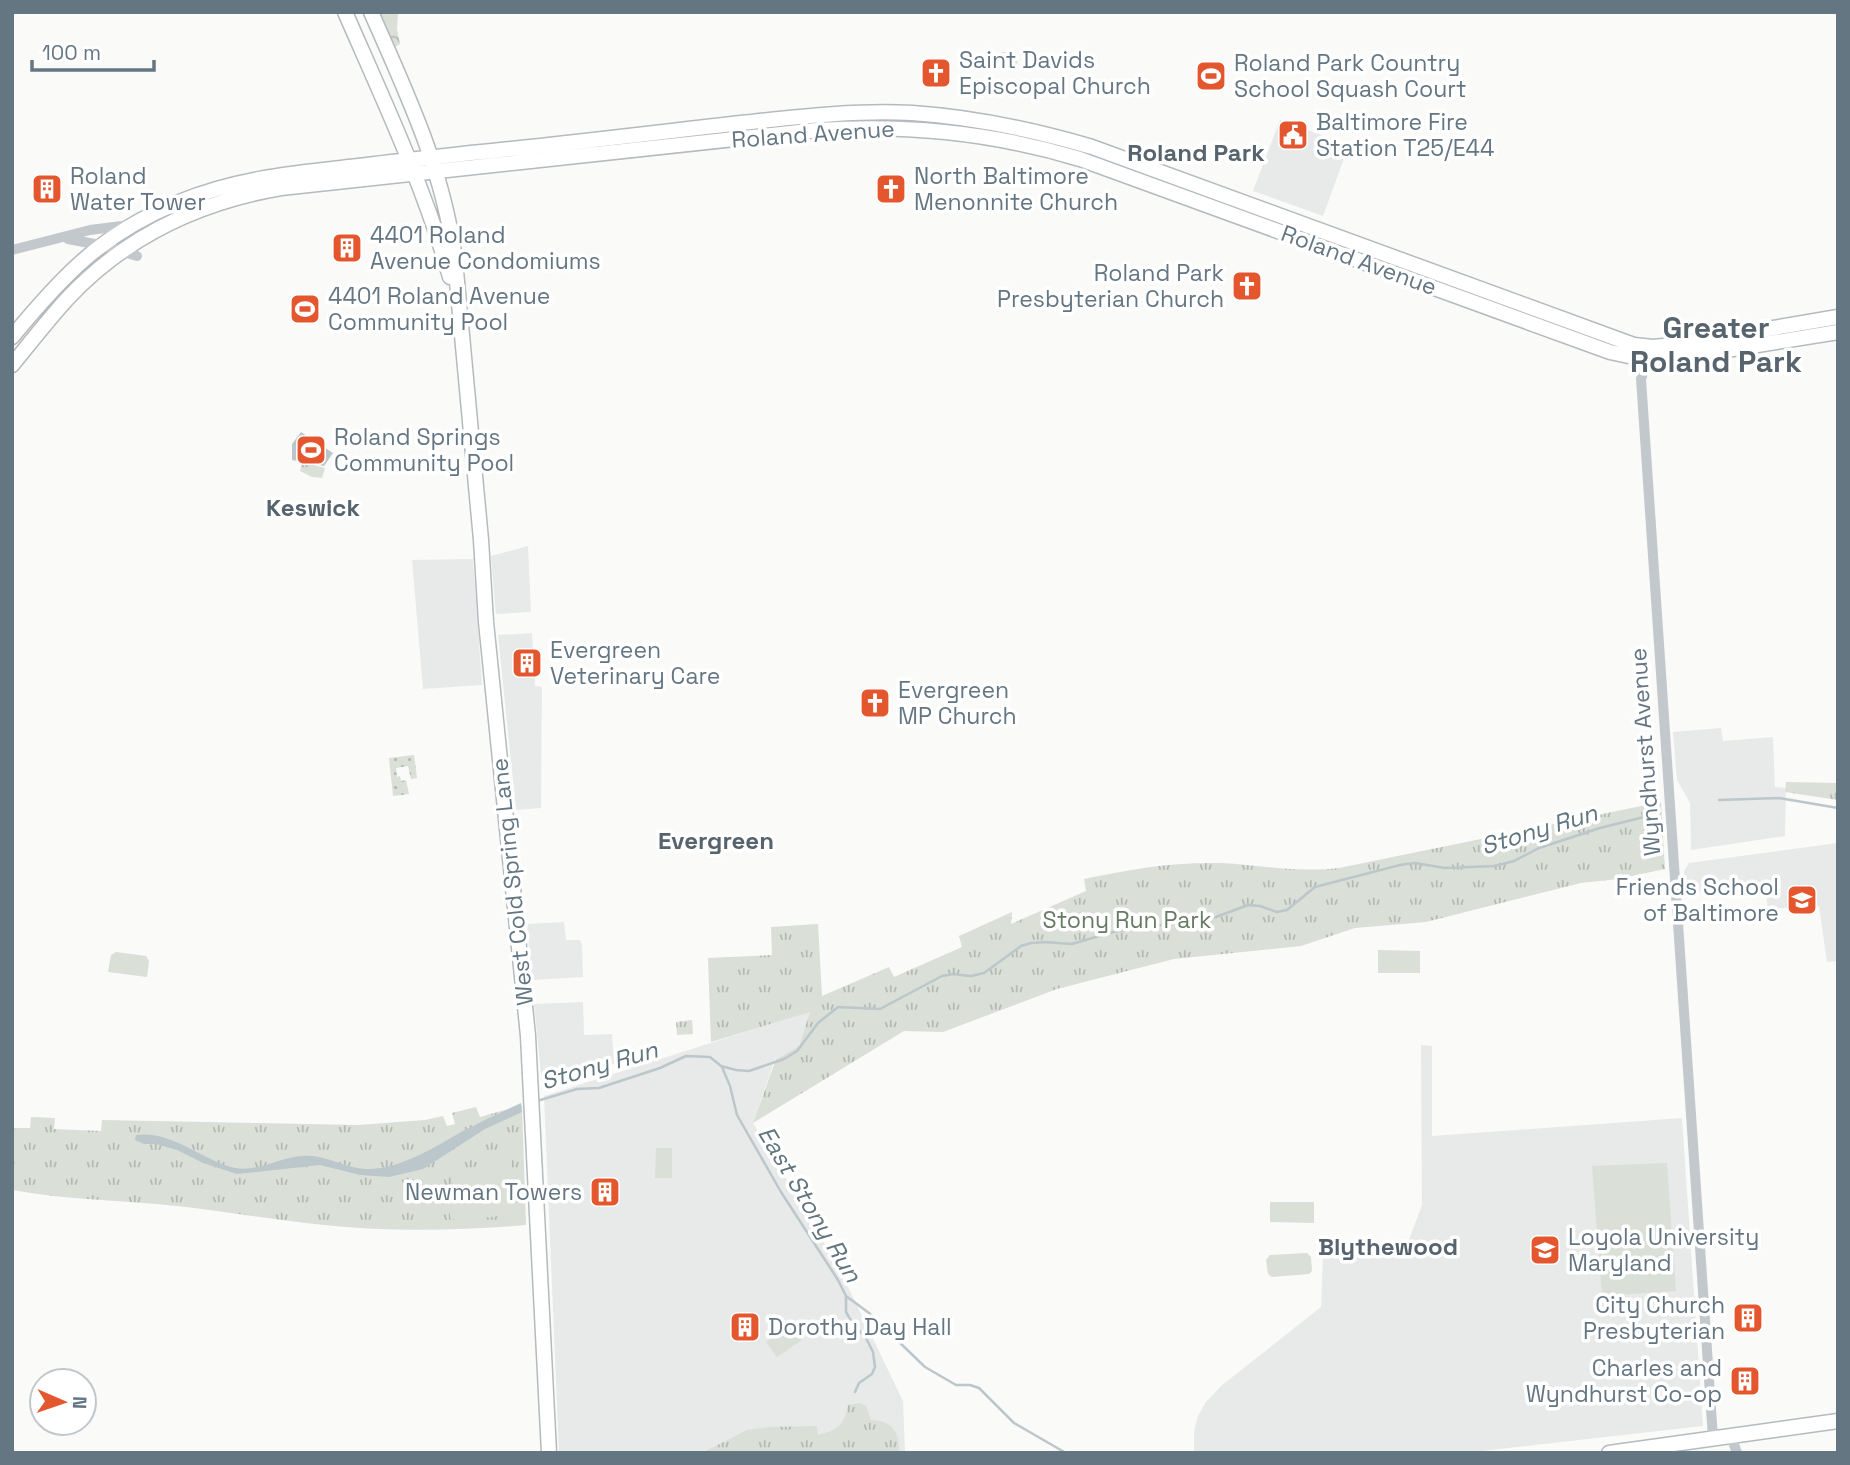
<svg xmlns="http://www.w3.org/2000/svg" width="1850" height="1465" viewBox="0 0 1850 1465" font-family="'Space Grotesk',sans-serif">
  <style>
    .built { fill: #e8e9e9 }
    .grass { fill: url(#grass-tufts) }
    .forest { fill: url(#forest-crowns) }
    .garden { fill: url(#garden-dots) }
    .pitch { fill: #dadfd7 }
    .water { fill: #bbc7cb }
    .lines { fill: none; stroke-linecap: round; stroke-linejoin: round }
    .stream { stroke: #bbc7cb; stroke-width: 2.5 }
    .major-casing { stroke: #b5babe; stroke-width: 17 }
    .minor { stroke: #c3c8cc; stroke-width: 10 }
    .major { stroke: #fff; stroke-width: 14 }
    .labels { text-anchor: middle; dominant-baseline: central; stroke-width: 7; stroke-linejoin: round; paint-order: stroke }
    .poi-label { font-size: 23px; fill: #657683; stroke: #fff; text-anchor: start }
    .street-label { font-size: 23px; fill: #657683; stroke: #fff }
    .park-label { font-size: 23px; fill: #687a64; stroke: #fff }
    .neighbourhood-label { font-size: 24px; font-weight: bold; fill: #57646e; stroke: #fff }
    .water-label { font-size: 24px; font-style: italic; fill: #60757c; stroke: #fff }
    .district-label { font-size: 30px; font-weight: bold; fill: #57646e; stroke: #fff }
  </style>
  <defs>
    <pattern id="grass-tufts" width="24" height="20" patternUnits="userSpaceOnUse" patternTransform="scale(1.75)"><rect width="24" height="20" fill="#dadfd7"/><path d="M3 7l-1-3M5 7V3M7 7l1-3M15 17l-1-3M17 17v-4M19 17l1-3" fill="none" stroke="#b4b9b4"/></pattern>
    <pattern id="forest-crowns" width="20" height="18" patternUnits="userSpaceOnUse" patternTransform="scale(1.75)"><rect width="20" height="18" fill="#dadfd7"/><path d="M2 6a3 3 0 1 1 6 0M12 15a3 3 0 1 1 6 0" fill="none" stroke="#b4b9b4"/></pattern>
    <pattern id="garden-dots" width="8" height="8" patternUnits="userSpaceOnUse" patternTransform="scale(1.75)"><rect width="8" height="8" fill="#dadfd7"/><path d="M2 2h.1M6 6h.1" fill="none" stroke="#b4b9b4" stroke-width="1.8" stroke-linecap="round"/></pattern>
  </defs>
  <rect width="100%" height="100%" fill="#fafaf8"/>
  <path class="built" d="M1280,120L1349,145L1323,216L1253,191Z
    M528,546L531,612L496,614L491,556Z
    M473,559L482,685L423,689L412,560Z
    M532,633L535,686L542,687L541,808L516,810L498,635Z
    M1721,728L1723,741L1773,737L1775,787L1786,788L1785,836L1691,850L1690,803L1677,780L1673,732Z
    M1838,843V961L1827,962L1819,906L1768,909L1765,887L1685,893L1684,871L1689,863Z
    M564,922L566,940H580L582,945L583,977L532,980L527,924Z
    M583,1002L584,1035L612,1034L614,1064L542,1084L534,1004Z
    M811,1011L799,1046L775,1059L753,1123L838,1266L903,1401L905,1453H559L544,1096Z
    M1421,1045L1432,1046V1136L1682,1118L1703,1426L1464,1453H1194V1431L1198,1416L1206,1402L1221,1386L1321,1307L1323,1255L1389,1254L1407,1245L1422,1205Z"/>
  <path class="grass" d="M1001,52L1018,53L1017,68L1000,67Z
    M302,462L325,468L322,478L312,477L300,471Z
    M1786,782L1838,783V800L1785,792Z
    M1661,802L1665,869L1618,879L1581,883L1426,922L1355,928L1301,946L1174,959L1057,989L943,1032L904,1031L753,1123L776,1059L799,1046L810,1012L711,1042L708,958L772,955L771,927L818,924L822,996L889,967L894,977L962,947L959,936L1012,912L1011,924L1086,891L1084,879C1130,869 1173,862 1220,863C1260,865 1299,873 1339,868Z
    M692,1020L693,1034L677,1035L676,1022Z
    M522,1105L526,1225C455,1231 385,1232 314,1224C268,1219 222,1211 177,1206C122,1200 67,1200 12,1190V1128H30L31,1117L55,1118L54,1129L101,1131L102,1120L358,1125L425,1120L443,1116L447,1126L455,1124L452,1113L476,1107L480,1117Z
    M860,1403L866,1406L871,1420C892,1421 900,1431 899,1453H702L747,1430L769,1427L817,1426L818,1435C837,1431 845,1424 848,1405Z"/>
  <path class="forest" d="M378,12H398L397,29L400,44L393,48Z"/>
  <path class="garden" d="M414,755L417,778L411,779L408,766L396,768L397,777L400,776L401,781L406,780L409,794L393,796L389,758Z"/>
  <path class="pitch" d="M1378,950L1420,951V973H1378Z
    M116,952L146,956L149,961L147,977L108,972L111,955Z
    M656,1148H672V1178H655Z
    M512,1152L511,1215L459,1220L451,1219L449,1212L454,1175Z
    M1667,1163L1676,1291L1602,1296L1592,1166Z
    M1270,1202H1314V1223L1270,1222Z
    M1307,1253L1311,1257L1312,1271L1309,1274L1272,1277L1268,1274L1266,1260L1270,1255Z
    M791,1324L802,1340L777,1357L766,1342Z"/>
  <path class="water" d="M318,299L319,318L293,320L291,301Z
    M301,432L333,453L324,466L292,460V444Z
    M521,1103L522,1112L485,1129L423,1169L389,1177L360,1175L320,1165L237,1174L203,1163L177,1150L156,1144H144L135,1140L136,1135C170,1130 200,1158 231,1167C256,1174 279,1157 303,1156C326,1154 343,1168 365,1169C397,1171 437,1146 463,1131C482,1121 502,1112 521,1103Z"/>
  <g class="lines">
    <path class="stream" d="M1719,800L1779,798L1838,808
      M722,1067L730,1086L737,1115L781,1192L838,1280L846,1296V1312L853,1324L866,1338L873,1352L875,1367L872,1374L859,1383L855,1392
      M537,1101L577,1089L599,1088L660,1068L686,1056L710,1057L721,1066L736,1070L749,1071L784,1059L797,1051L818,1023L838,1007L880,1009L942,976L953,974L971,976L984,973L1021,946L1031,943L1045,942L1072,944L1113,932L1216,917L1248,905L1260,906L1277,912L1287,910L1315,887L1400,865L1415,863L1445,868L1495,866L1514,861L1539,848L1600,828L1660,813
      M846,1296L869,1313L925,1367L956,1385H970L979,1388L1014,1423L1066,1453"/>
    <g class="major-casing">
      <path id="major" d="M345,12C383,99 424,186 450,277
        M371,12C407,94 444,171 455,260L481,540L486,622L528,1036L549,1453
        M12,337C64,274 103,233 179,202C232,180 285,174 341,168C395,162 448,155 501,150C581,142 661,132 741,123C797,117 855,110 912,113C973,117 1034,130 1092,147L1634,345L1653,347L1673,345L1838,317
        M12,365C30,343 48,320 67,299C125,237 199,202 281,188L818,130C907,124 994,133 1080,159L1610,352L1638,358H1678L1838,332
        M1609,1453L1838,1421"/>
    </g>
    <path class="minor" d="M68,239L100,245L137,256
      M12,250L90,230L130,225
      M1650,353L1641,379L1713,1438
      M1731,1436L1737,1453"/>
    <use href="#major" class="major"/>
  </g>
  <defs>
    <g id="church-square" transform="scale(1.575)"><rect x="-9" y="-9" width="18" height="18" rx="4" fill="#e4572e" stroke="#fff"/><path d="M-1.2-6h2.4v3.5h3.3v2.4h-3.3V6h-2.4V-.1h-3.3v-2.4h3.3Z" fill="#fff"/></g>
    <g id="stadium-square" transform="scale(1.575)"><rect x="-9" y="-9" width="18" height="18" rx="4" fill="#e4572e" stroke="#fff"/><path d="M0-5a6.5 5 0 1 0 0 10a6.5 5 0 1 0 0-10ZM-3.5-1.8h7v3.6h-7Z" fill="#fff"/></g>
    <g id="civic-square" transform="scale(1.575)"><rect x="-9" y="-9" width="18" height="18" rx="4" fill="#e4572e" stroke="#fff"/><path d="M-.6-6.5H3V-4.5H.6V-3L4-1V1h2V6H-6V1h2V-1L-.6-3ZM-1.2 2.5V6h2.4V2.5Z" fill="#fff"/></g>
    <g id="building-square" transform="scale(1.575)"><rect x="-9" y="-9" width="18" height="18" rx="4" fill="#e4572e" stroke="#fff"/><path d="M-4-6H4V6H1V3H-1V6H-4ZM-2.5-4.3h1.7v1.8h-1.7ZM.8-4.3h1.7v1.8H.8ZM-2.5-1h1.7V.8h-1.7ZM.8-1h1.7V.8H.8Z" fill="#fff"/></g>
    <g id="school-square" transform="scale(1.575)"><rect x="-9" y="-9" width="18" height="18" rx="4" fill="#e4572e" stroke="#fff"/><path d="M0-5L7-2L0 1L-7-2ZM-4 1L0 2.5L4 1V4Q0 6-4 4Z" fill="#fff"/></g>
    <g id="university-square" transform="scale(1.575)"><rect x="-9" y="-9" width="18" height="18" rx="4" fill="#e4572e" stroke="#fff"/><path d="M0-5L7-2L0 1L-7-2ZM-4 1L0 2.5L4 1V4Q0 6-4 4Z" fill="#fff"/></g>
  </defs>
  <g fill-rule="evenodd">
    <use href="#church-square" x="936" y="73"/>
    <use href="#stadium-square" x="1211" y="76"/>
    <use href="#civic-square" x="1293" y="135"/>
    <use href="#building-square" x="47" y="189"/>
    <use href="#church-square" x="891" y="189"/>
    <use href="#building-square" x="347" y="248"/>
    <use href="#church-square" x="1247" y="286"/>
    <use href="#stadium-square" x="305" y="309"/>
    <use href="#stadium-square" x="311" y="450"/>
    <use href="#building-square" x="527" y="663"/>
    <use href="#church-square" x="875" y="703"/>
    <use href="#school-square" x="1802" y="900"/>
    <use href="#building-square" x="605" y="1192"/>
    <use href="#university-square" x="1545" y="1250"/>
    <use href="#building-square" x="1748" y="1318"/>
    <use href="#building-square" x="745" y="1327"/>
    <use href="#building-square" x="1745" y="1381"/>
  </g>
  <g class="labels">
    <g class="poi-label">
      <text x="959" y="60">Saint Davids<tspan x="959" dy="26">Episcopal Church</tspan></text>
      <text x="1234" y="63">Roland Park Country<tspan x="1234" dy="26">School Squash Court</tspan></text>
      <text x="1316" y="122">Baltimore Fire<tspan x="1316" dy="26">Station T25/E44</tspan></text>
      <text x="70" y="176">Roland<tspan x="70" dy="26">Water Tower</tspan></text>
      <text x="914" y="176">North Baltimore<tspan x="914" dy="26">Menonnite Church</tspan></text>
      <text x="370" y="235">4401 Roland<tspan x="370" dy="26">Avenue Condomiums</tspan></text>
      <text x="1224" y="273" text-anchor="end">Roland Park<tspan x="1224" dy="26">Presbyterian Church</tspan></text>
      <text x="328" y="296">4401 Roland Avenue<tspan x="328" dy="26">Community Pool</tspan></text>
      <text x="334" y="437">Roland Springs<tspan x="334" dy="26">Community Pool</tspan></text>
      <text x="550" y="650">Evergreen<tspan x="550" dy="26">Veterinary Care</tspan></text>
      <text x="898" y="690">Evergreen<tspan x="898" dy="26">MP Church</tspan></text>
      <text x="1779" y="887" text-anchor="end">Friends School<tspan x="1779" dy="26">of Baltimore</tspan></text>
      <text x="582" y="1192" text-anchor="end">Newman Towers</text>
      <text x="1568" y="1237">Loyola University<tspan x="1568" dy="26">Maryland</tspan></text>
      <text x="1725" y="1305" text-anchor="end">City Church<tspan x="1725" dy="26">Presbyterian</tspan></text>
      <text x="768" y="1327">Dorothy Day Hall</text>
      <text x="1722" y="1368" text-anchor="end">Charles and<tspan x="1722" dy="26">Wyndhurst Co-op</tspan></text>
    </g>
    <g class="street-label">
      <text transform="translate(813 134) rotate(-4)">Roland Avenue</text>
      <text transform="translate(1359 260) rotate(20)">Roland Avenue</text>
      <text transform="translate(1645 752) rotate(-94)">Wyndhurst Avenue</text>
      <text transform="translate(512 882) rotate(-96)">West Cold Spring Lane</text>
    </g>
    <g class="park-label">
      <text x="1127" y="920">Stony Run Park</text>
    </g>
    <g class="neighbourhood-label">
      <text x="1196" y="152">Roland Park</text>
      <text x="313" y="507">Keswick</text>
      <text x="716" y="840">Evergreen</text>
      <text x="1388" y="1246">Blythewood</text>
    </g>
    <g class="water-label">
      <text transform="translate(1539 829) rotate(-17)">Stony Run</text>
      <text transform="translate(599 1065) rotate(-16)">Stony Run</text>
      <text transform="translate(810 1204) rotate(59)">East Stony Run</text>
    </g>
    <g class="district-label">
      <text x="1716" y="327">Greater<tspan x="1716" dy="34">Roland Park</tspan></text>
    </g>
  </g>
  <rect width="1850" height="1465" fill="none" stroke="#657683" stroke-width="28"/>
  <g transform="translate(63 1402) rotate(92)"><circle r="33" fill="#ffffff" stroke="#c1c8cd" stroke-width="2"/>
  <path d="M0-5L12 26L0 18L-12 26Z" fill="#e4572e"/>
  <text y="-10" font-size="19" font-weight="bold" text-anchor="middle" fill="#657683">N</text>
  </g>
  <path d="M32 60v10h122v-10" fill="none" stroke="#657683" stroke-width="3.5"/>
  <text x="42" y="60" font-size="21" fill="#657683" stroke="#ffffff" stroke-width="5" paint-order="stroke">100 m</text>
</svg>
